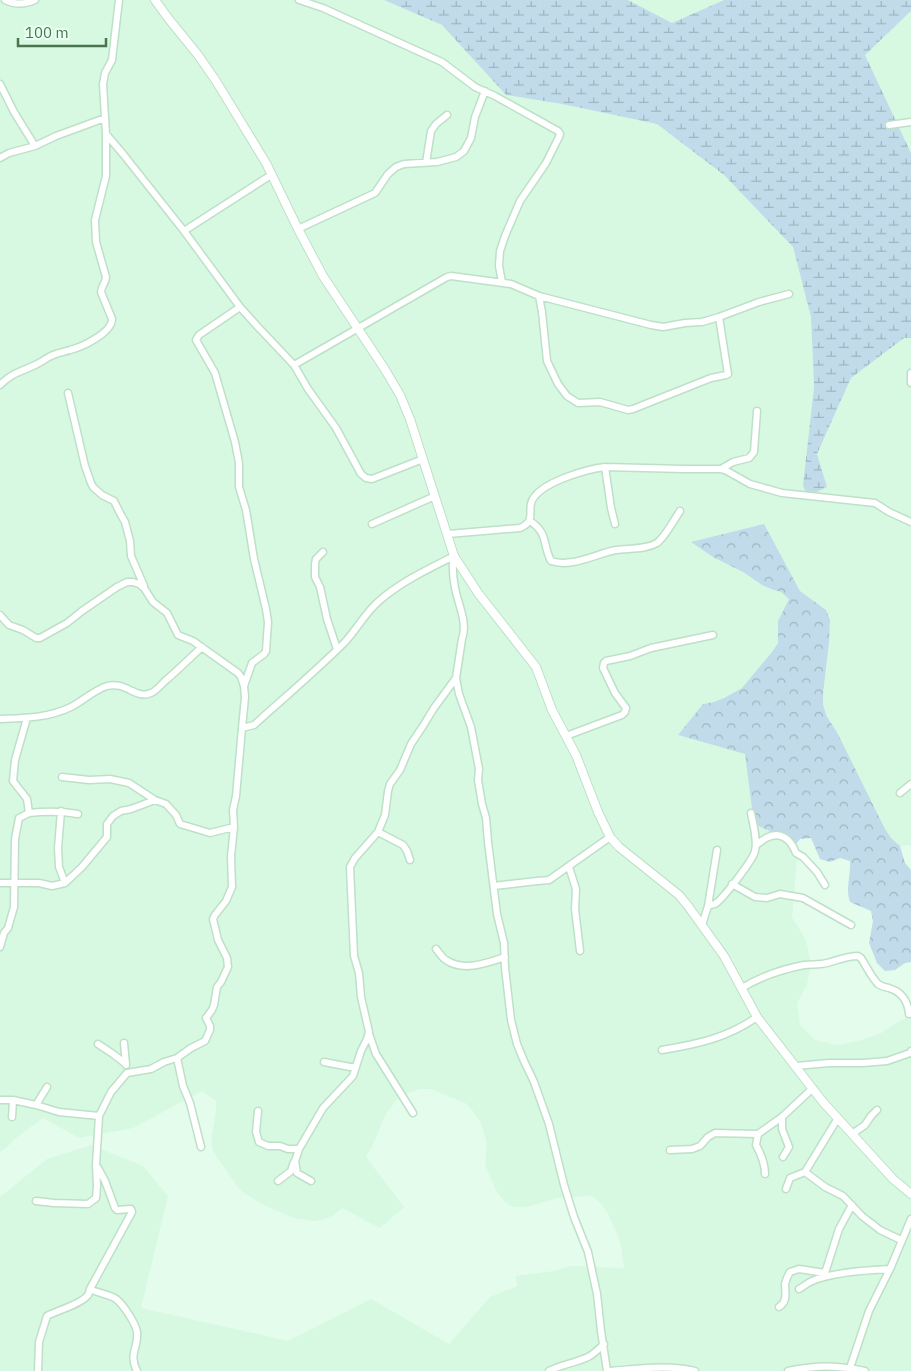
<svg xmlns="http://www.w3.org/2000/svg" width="911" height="1371" viewBox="0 0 911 1371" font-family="'IBM Plex Sans',sans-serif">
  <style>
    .residential { fill: #d7f9e2 }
    .forest { fill: url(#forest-crowns) }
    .wetland { fill: url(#wetland-marsh) }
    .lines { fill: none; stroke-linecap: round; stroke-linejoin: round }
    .minor-casing { stroke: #bee0c7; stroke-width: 9 }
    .tertiary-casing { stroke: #bee0c7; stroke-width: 10 }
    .minor { stroke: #fff; stroke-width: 6 }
    .tertiary { stroke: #fff; stroke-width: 8 }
  </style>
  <defs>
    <pattern id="forest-crowns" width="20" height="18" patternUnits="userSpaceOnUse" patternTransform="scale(1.25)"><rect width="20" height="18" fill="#c1dbea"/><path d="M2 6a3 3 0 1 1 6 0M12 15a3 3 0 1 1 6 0" fill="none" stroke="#9fb6c0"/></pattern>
    <pattern id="wetland-marsh" width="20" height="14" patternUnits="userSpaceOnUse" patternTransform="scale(1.25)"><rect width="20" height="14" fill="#c1dbea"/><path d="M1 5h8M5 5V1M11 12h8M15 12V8" fill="none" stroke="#9fb6c0"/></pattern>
  </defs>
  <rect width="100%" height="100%" fill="#e3fcec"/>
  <path class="residential" d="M0,0H384L442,25L506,95L562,104L657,124L724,175L793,247L811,317L814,387L803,485L827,487L817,454L851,378L904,337L911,338V845L900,846L891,838L885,829L838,734L826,715L823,704V694L827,663L830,620L826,610L800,591L764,525L693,544L702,548L713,557L743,572L762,585L771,589L781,592L789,599L778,621V643L773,652L742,688L724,698L714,702L703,704L678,735L746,754L754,824L776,834L792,849L797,859L792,917L806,940L811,964L807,984L797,1004L800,1025L815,1040L837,1045L859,1041L881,1033L899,1021L911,1016V1371H0V1197L47,1159L91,1145L143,1166L168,1196L141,1308L288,1341L371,1299L449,1344L490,1297L517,1286L516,1276L554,1271L570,1266L624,1268L621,1244L617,1234L607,1212L601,1204L592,1196L558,1198L526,1207H514L505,1202L497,1192L485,1166L487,1144L484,1133L480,1122L473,1111L465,1103L431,1089H419L399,1097L386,1114L372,1146L366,1157L404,1207L380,1228L342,1208L334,1215L325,1219L314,1221L293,1218L260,1203L240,1190L214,1153L211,1142L216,1111V1101L202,1091L133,1128L79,1138L43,1118L16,1138L8,1146L0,1152Z
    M628,0H724L672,23Z
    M911,11V153L865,55Z"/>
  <path class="forest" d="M764,524L800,591L826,610L830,620L829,643L823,694V704L826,715L838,734L885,829L891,838L900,846L905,863L911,870V962L905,963L895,970L885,971L877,963L869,943L873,921L871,911L850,902C845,887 851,877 850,861L840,858L830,862L820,859L811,838L800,839L792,849L776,834L754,824L745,754L678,735L703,704L714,702L724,698L742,688L772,652L778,643V621L789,599L781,592L771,589L762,585L743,572L713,557L691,542Z"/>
  <path class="wetland" d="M384,0H628L672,23L724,0H911V11L865,55L911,153V338H904L851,378L817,454L827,487L807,497L803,485L814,387L811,317L793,247L724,175L657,124L562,104L506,95L442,25Z"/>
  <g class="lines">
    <g class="minor-casing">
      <path id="minor" d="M5,0C15,5 24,5 35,0
        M299,0L323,8L442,62L475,87L495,96L558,131L560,134L559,137L546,163L520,201L505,236L500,251L499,266L502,282
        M0,84L14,112L35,146
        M889,125L911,122
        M106,134L123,154L184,231L240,307L258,327L294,365L308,389L336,428L361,474L366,478L372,479L423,459
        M0,158L9,153L35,146L56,136L105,118
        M426,163L431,131L436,124L447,115
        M298,229L375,193L388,174L396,167L404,164L437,162L456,157L464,151L471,138L475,117L485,91
        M184,231L271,175
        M539,296L542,312L547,361L558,384L567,396L578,403L600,402L628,410L633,409L711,378L726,375L728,374L727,368L719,317
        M240,307L199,335L196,340L215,373L235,442L239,463V487L246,510L254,559L266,609L268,622L266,651L264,654L252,663L244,686
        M294,365L447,277L451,276L511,284L539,296L651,325L663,327L685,323L702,322L719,317L759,302L789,294
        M911,373V383
        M0,385C14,371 22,372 37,364C42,362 46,358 51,356C57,353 64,352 70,350C82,347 112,333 112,319L101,292C101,286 106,283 106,277L96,242L95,220L106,176V134L103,84L105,73L112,60L119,0
        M68,393L85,466L91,483L93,487L102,495L114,501L121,515L125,522L130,541L131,556L144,586
        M605,467L611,508L615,524
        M721,469L733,462L749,458L754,452L757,411
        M530,521C549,534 542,544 551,561C572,568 595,554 616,550C629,548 645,550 657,543C665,537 674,520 680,511
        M372,524L435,496
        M448,534L520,528C539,520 524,508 535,496C547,481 587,469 605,467L684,469H721L727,471L750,484L782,493L875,503L889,512L911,522
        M323,552L316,559L315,564V577L320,587L327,619L337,649
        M454,556C452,566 453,578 455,588C458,604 468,623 462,639L456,678L459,694L471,727L479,769L478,780L482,804L486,818L488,842L497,914L504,943L505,968L511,1020L517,1044L524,1061L534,1082L549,1124L564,1185L574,1217L588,1252L597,1294L601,1331L607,1371
        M0,615L9,625L23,630L36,638H40L67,623L82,611L117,587L127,582H133L139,584L144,588L153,602L167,613L178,635L193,641L238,673L241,677L244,686L245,697L242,728L254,725C285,697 316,671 345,642C357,629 365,613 379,601C401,582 428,569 454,556
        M0,719C25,718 48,718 71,707C83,701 94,690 107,686C126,681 136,700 151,693C156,691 161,685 165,681C178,670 190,658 202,647
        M566,736L622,715L625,712L626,708L615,693L603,668L604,663L606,661L630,656L651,648L713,635
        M62,777L89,780L110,779L129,783L155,800L166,804L176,815L180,824L210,833L234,827
        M900,793L911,784
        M61,811L58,848L59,867L65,883
        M29,813C46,811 61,811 78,814
        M378,832L403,845L407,851L410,860
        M756,845C759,843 763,840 766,838C781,830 791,840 796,853L803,857L817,872L825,885
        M569,867L576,889L575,909L580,951
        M0,883H39L52,886L65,883L82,867L107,837V824L113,816L121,811L131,809L155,800
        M732,884L755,897L767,898L780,894L803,898L851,925
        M494,886L537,881L549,880L610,837
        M708,906C708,906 714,904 715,904C723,899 753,860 755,851C758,840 753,824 751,813
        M702,925L708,906L717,850
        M0,947L4,933L8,928L14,907L15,839L19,818L29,813L27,799L13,781L15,760L27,718
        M436,949C439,952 442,958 446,960C463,972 487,963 505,957
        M742,988C760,977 783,969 804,965C812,964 820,965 827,963C838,960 847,956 858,956L861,958C866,966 872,978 878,984C882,987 885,987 889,988C902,992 908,1002 909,1014
        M369,1034L376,1054L413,1113
        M124,1043L126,1065
        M98,1044L113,1054L126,1064
        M662,1050C698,1044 727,1038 757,1017
        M177,1058L183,1086L190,1103L201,1147
        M324,1062L350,1067H356
        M796,1066L829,1063H863L887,1061L910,1053L911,1051
        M0,1100H13L36,1105L59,1112L99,1116
        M36,1105L47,1087
        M258,1111L256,1132L259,1142L268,1146H280L288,1149H299
        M12,1117L13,1100
        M782,1117V1129L789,1147L783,1157
        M758,1134L756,1145C761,1154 765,1163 765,1174
        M852,1134L865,1125L871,1116L877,1110
        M670,1150L692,1149L700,1146L708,1137L715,1133L758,1134L782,1117L813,1088
        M805,1172L825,1187L843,1196L862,1216L880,1230L901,1240
        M278,1181L291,1171L294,1162
        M311,1181L297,1173L295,1161L299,1149L323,1108L353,1076L361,1051L367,1039L369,1032L361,997L359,973L354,956L350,867L355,858L378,832L385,815L388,791L390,784L400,770L411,744L423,726L434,708L456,678
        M786,1189L790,1178L805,1172L838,1118
        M36,1201L54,1203L88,1204L96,1198L97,1186L96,1165L99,1116L111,1092L127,1073L151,1069L164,1062L177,1058L191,1048L205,1041L210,1030V1026L206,1018L212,1010L214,1005L217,987L221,982L228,967L227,958L218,940L213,919L215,915L226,901L232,887L231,856L234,827L233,810L236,796L242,728
        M90,1289C97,1293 112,1295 116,1299C123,1304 136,1324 137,1332C139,1347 128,1354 137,1371
        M799,1289C803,1287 807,1283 812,1281C833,1272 867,1270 890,1269
        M779,1307C788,1301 785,1293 785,1284C786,1280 788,1275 790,1272L799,1269L825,1273L839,1229L852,1205
        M850,1368L869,1311L890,1269L911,1219
        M607,1370L610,1371C638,1369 668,1364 695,1371
        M38,1371L39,1342L47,1316C56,1311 81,1304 87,1296C89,1295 89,1292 90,1289L132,1212L131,1209L117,1210L115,1208L105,1181L98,1168
        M549,1371C562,1364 576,1363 588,1357C594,1354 599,1349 604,1344
        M788,1371C816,1365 836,1365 865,1371"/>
    </g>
    <g class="tertiary-casing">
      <path id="tertiary" d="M155,0L168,18L198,55L216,81L266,163L298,229L323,276L384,368L400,395L410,419L454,556L478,593L536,667L552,710L576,755L598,812L610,837L619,847L679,895L688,906L724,956L757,1017L823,1102L893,1179L911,1194"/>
    </g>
    <use href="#minor" class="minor"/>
    <use href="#tertiary" class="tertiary"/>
  </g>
  <path d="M18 38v8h88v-8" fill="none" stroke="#49744e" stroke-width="2.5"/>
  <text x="25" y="38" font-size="15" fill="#49744e" stroke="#e9fff1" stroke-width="4" paint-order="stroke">100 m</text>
</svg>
